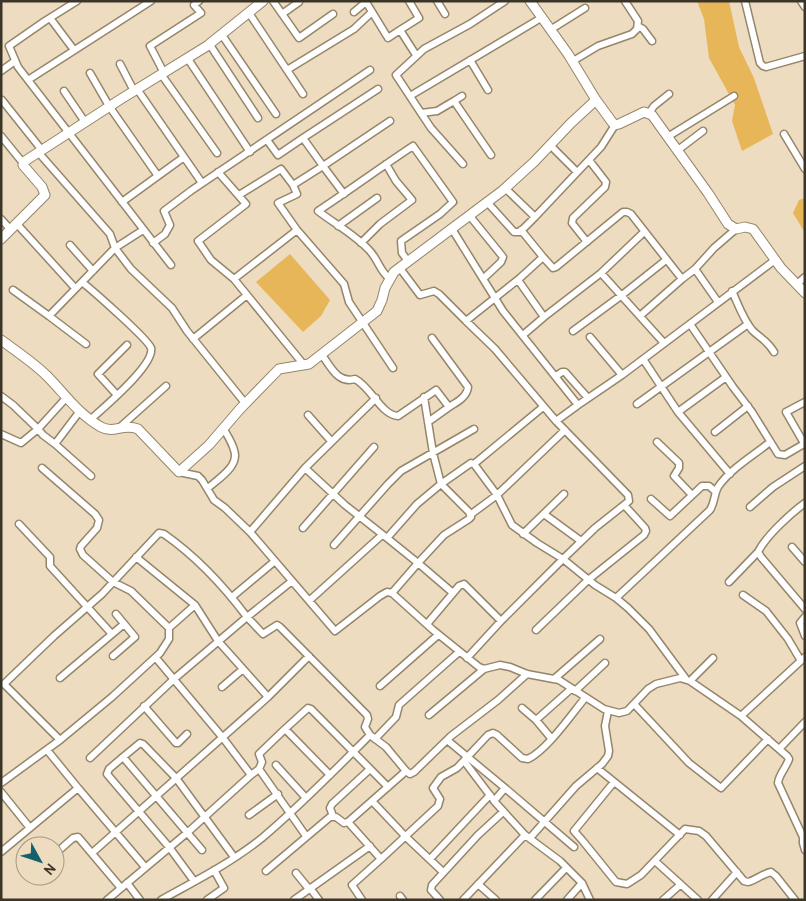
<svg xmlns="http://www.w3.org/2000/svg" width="806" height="901" viewBox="0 0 806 901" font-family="Overpass,sans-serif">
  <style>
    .water { fill: #e7b658 }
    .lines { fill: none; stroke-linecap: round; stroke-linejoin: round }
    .street-casing { stroke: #95856a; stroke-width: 9 }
    .secondary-casing { stroke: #95856a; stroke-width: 11 }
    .street { stroke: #fff; stroke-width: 6 }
    .secondary { stroke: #fff; stroke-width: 9 }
  </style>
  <rect width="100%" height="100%" fill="#eddcbf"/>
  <path class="water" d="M697,1H729L739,47L754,78L773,134L742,151L732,121L735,105L709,58L704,19Z
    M805,198V233L793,213L799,200Z
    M290,254L330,300L321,316L303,332L256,282Z"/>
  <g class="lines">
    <g class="street-casing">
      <path id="street" d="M77,1L45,21L9,46L18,67L28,80L151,1
        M273,1L299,38L333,14
        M367,1L366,2L388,38L400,30L416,55
        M437,1L445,14
        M745,1L760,63L763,66L766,67L805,56
        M801,1L805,7
        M354,12L366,2
        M249,13L303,94
        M282,14L299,2
        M50,18L74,50
        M638,26L643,29L652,41
        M400,30L419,18L409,1
        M550,30L585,8
        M222,35L276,114
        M210,45L258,118
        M188,59L250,152
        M470,60L488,90
        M573,61L598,46L632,34L637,29L638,21L625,1
        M120,64L134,91
        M287,70L354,29L372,12
        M1,71L15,61
        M90,73L109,106L158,176
        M164,73L150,46L201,13L194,5L199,1
        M161,74L217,153
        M28,80L171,265
        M137,89L202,183
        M64,91L85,122
        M410,96L541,18
        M2,100L41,149
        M454,101L462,96
        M421,113L431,128L463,164
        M649,113L654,106L669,94
        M784,134L805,169
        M1,136L23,163
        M669,136L734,96
        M303,138L378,89
        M550,145L577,172
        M678,150L703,131
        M38,152L110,234L115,248L143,230
        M491,155L454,101L437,111L421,113L396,75L424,49L470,24L505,1
        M218,172L246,204L198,241L211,260L234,279L304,365
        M293,185L297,194L278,203L297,230
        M505,188L535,217L601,147L615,125
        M344,194L323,166L390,121
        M239,195L281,169L293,185L323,166L303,138L278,155L267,140
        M122,202L184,157
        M487,202L514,232H520L535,217
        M469,215L503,257L501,262L484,278
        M1,219L10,229
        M16,223L75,288
        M338,226L377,198
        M452,229L503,311L578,405L622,375L775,260
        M521,230L543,257
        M587,242L572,223L573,218L605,187L606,182L589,160
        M153,243L165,234L170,225L164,211L192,190L370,70
        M361,243L380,224L412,200L396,181L386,164
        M70,245L93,271
        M399,267L420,295L434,291L439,294L466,321L520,278L543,257L553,268L556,267L623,212H627L631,214L682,279L695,269L714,248L736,229
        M695,269L718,302
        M601,273L664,343
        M234,279L297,230L344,284L349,302L393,368
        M390,279C380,272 378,259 369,250C355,235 335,224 318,211C350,190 381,167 413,146L453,202L440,214L401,241L402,253L408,261
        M518,280L544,317L601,273L644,232
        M82,282C93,291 148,339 151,348C155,365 103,408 90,420
        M797,284L805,277
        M13,290L49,316L115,248L131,269L172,308L187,331L245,403
        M732,291C738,304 743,319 752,330C760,338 768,341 774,352
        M641,315L682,279
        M49,316L86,344
        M466,321L495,349L556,421
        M690,324L733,387L752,412L778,454L785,455L804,444
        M573,331L622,295L666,260
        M523,335L544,317
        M590,337L622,375
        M193,339L247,295
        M322,355C331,367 338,384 355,379C371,387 381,415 398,416L436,390L449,407C457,402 467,397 468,387L432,338
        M643,359L678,412
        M556,376L562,372H565L588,398
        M726,377L678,412L730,474
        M117,395L98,374L127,345
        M1,396L13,405L38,429L66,398
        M805,402L786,412L805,445
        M637,404L748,324
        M308,415L331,441
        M428,422L449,407
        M119,428L166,386
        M715,432L748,406
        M1,434L21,443L38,429L43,435L55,444L80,411
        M657,442L679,463V468L674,476L692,495
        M55,444L91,476
        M474,464L543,407
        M42,468L95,514L99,520L97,528L81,546L80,549L83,555L113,582L131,591L169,628L195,605L136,557
        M305,468L376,398
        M179,472L198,476L202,480L214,500L225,508L250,532L335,631L380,596L387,592L392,593L433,630L479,667L484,669L500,665L510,667L527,674L559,680L604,709L619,713L627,711L648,689L656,684L680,678L690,681L741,716L787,756L789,759C786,768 779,774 778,783L803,837V843L805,850
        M208,488C218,479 240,466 234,450C232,442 227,435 223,428
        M651,499L670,516L702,486H709L716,492
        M805,503C790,514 766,536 758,552L761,557L805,609
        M750,507L773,487L805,466
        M544,514L581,541
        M470,515L497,495L565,430
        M19,524L50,557V566L111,633
        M303,528L374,447
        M250,532L305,468L345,505L387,538
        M523,534L564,494
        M334,545L388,484L401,471L474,429
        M792,547L805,562
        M729,582L758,552
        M392,593L418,563L387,538L417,504L441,484L433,453L424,397
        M453,593L418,563L444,535L469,519L471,517L469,512L441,484L471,463L474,464L497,495L512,525L537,543L563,559L595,585L616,598L628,608L649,629L686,679
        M743,595L766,611L788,639L801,661
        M232,597L275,561
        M616,598L710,510C715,502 714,494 718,487C730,469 753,456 770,442
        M310,600L382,535
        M805,617L800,623L805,636
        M427,624L459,586L464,584L501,621
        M536,630L588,580L644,535L646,531L645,528L625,506
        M113,656L135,637L116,614
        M467,658L501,621L563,559L595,528L629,501L628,495L556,421L578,405
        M60,678L124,624
        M554,679L600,639
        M690,681L713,658
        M380,686L438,635
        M222,687L243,669
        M575,691L605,663
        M268,697L309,656
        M635,705L689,763L721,788L768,739
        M144,706L176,743H178L187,734
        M522,708L536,720L551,738
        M429,715L484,669
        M741,716L805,657
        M536,720L571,689
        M285,729L308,708L311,709L388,787
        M375,739L396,717L399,705L459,652
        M60,740L112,697L160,653L169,639V628
        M447,740L505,788L494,801L525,835L560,861L582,883L590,900
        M780,748L805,722
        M47,750L78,788
        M123,757L109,769L107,774L169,847L194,881
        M90,758L174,679L247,617L263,634L277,625L280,627L367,715L368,719L365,727L370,735
        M464,761L492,798
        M276,765L306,798
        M597,768L680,835
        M259,769L262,762L259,754L285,729L330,775
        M406,771L348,822L381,859L438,806L440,799L433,788L441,777L457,768L488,735L493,733L497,735L522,758L528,759C547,750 571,715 585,698
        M251,775L259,769L306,836
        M614,782L574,831L582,840L616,882L627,884L641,875L685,829L699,831L706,836L744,881L748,882C756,880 762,874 771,872L776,876L795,900
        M1,783L60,740L4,684L54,636L102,594L159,533L164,534C197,557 223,585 247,617L292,581
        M505,788L574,847
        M1,792L30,828
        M372,801L406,837L443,872
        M249,815L278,794
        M333,816L330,808L332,804L370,769
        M530,838L576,786L602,764L608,756L609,751L605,726L608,711
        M202,850L123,757L140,743L143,744L176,778L234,857
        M1,852L78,788L145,867
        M92,853L268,697L218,641L195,605
        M55,854L73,838L78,837L121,888
        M430,859L490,795
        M655,861L698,900
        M266,871L330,817H336L344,823L348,822
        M296,873L309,889
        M127,883L140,900
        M478,884L496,900
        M310,888L319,900
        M400,896L403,900
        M107,900L188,832L251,775L223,738L156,658
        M161,900C195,881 231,863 262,838C300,806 335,770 370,735L386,747L406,771L410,774L414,772L451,736L498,700L527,674
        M207,900L224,888L214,870
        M294,900L370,846
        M362,900L352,885L381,859
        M440,900L431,890L432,885L478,835L503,812
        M463,900L525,835
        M535,900L566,868
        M567,900L582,883
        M663,900L680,885
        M712,900L737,872"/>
    </g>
    <g class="secondary-casing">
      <path id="secondary" d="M530,1L568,54L596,100L612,122L615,125L619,124L644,112L652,115L708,193L728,224L736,229L745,227L753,229L781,268L805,293
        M1,239L45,195L42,187L23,165L25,161L121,99L207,46L263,1
        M1,340C16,351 34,363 47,376C65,394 78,414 101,427C114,434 123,423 138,429L179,472L209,445L240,409L279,369L309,364L377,311L382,300L385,288L394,272L502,191L534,162L571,123L596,100"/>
    </g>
    <use href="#street" class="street"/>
    <use href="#secondary" class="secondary"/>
  </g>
  <rect width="806" height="901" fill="none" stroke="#3b3529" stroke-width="5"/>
  <g transform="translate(40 861) rotate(130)"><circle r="24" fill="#eddcbf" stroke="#a69983"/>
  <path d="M0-4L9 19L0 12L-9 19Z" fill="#15606d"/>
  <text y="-8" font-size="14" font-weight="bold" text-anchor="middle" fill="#3b3529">N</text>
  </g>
</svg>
